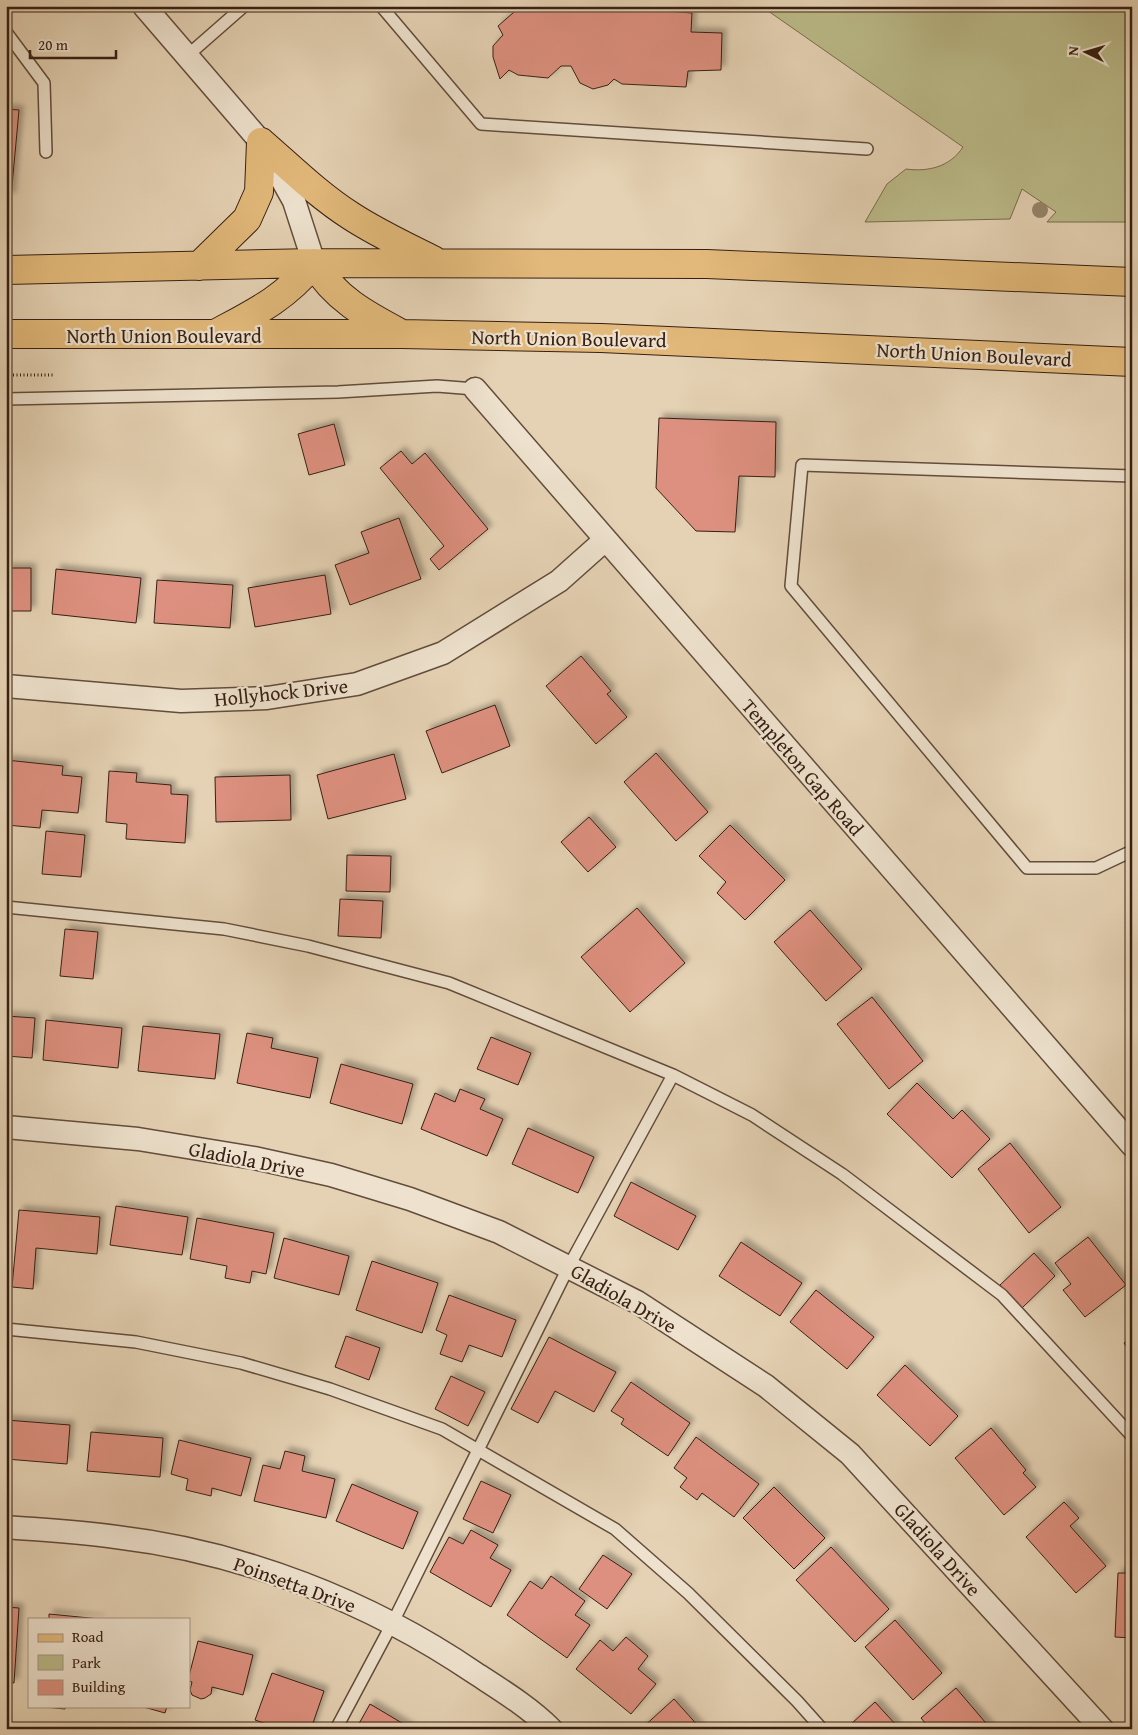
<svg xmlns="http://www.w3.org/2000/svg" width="1138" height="1735" viewBox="0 0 1138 1735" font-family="'Gentium Book Plus',serif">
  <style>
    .green { fill: #bbba89; stroke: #796d4e }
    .building { fill: #dd907f; stroke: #372013; filter: url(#shadow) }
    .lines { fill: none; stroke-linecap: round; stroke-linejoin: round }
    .lane-casing { stroke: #624c3b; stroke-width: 14 }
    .street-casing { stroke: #624c3b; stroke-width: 25 }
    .primary-casing { stroke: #372013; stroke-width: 30 }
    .path { stroke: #372013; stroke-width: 3; stroke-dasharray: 1 2.5; stroke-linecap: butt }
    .lane { stroke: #eee2ce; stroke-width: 11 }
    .street { stroke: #eee2ce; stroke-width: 22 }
    .primary { stroke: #e2b97a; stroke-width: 28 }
    .tree { fill: #97856b }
    .labels { text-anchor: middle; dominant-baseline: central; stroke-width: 4.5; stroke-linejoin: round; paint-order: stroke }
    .street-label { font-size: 20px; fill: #372013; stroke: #eee2ce }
  </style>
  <defs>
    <filter id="shadow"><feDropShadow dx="4.5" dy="-4.5" stdDeviation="2.5" flood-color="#0004"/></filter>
  </defs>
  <rect width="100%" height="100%" fill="#e5d2b4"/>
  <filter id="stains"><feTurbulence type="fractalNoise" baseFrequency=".004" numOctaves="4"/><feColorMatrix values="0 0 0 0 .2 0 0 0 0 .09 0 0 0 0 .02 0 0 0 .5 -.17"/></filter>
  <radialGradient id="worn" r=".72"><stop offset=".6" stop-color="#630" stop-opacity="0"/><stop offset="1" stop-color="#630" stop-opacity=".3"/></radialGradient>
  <path class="green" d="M761,6H1132V222H1047L1056,212L1022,189L1010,219L865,222L887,184L906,169C928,172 950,167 963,147Z"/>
  <path class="building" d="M521,6H640V9L692,13L691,32L722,33L721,70L688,71L686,87L622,84L614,79L608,85L593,89L580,83L571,66H561L548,78L518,75L509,70L500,79L493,57V46L503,35L498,26Z
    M6,109L19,110L11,197L6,196Z
    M659,418L776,422L775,477L739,476L735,532L696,531L656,488Z
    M334,424L345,465L309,475L298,434Z
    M401,451L412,464L425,453L488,529L439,570L430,559L444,546L380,468Z
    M399,518L421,579L350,605L335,565L369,553L361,532Z
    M6,568H31V611H6Z
    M56,569L141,578L136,623L52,614Z
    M325,575L331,614L255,627L248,588Z
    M157,580L233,585L230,628L154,623Z
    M581,656L611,691L607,694L627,717L596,744L546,686Z
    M495,705L510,746L442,773L426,731Z
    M656,753L708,812L676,841L624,782Z
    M394,754L406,799L328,819L317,775Z
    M6,760L63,766L62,775L82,777L78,813L42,810L40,828L6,825Z
    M109,771L137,773L136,782L171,785V794L188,795L185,843L126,839L127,824L106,822Z
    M290,775L291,820L216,822L215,777Z
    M589,817L616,847L588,872L561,842Z
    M730,825L785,880L745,920L717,893L726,882L699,856Z
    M46,831L85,835L81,877L42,874Z
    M347,855L391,856L390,892L346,891Z
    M340,899L383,901L381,938L338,936Z
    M637,908L685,963L630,1012L581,957Z
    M810,910L862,969L826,1001L774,942Z
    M65,929L98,932L93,979L60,976Z
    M872,997L923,1061L889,1089L837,1024Z
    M6,1016L35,1018L32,1058L6,1056Z
    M46,1020L122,1028L118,1068L43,1060Z
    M143,1026L220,1034L215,1079L138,1071Z
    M247,1033L273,1038L271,1048L318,1058L310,1098L237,1083Z
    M491,1037L531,1053L518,1085L477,1069Z
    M341,1064L413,1084L402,1124L330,1103Z
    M917,1083L953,1119L962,1110L990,1139L952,1178L887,1114Z
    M460,1089L485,1099L480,1109L503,1119L487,1156L421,1129L435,1093L455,1102Z
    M528,1128L594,1157L578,1193L512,1164Z
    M1010,1143L1061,1207L1029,1233L978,1169Z
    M631,1182L696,1216L678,1250L614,1216Z
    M116,1206L188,1217L182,1255L110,1245Z
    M19,1210L100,1217L97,1254L36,1248L33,1289L12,1287Z
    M197,1218L274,1233L266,1274L252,1271L250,1283L225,1278L227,1266L190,1259Z
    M1088,1237L1126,1285L1085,1317L1063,1290L1071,1284L1055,1263Z
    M284,1238L349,1256L339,1295L274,1278Z
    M741,1242L802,1283L780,1316L719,1276Z
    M1034,1253L1055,1276L1022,1308L1000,1285Z
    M372,1261L438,1283L422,1333L356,1310Z
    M816,1290L874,1337L847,1369L790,1322Z
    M449,1295L516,1320L502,1357L469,1345L462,1362L440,1354L447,1335L436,1330Z
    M346,1336L380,1348L369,1380L335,1367Z
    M549,1337L616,1372L594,1412L555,1391L538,1423L511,1409Z
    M1132,1338V1355L1124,1343Z
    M905,1365L958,1416L930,1446L877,1395Z
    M451,1376L485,1392L468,1426L435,1409Z
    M631,1382L690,1423L668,1456L621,1424L624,1419L611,1411Z
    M6,1420L70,1425L67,1464L6,1459Z
    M991,1428L1026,1470L1023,1473L1036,1487L1004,1515L955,1458Z
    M91,1432L163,1438L160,1477L87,1471Z
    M696,1437L759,1484L734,1517L702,1493L697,1500L680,1487L687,1478L674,1468Z
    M179,1440L251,1458L241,1496L212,1488L211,1496L186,1490L188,1479L171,1474Z
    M285,1451L305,1456L302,1471L335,1479L326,1518L254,1501L263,1465L280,1469Z
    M481,1481L511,1495L493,1533L463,1519Z
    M352,1484L418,1512L403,1549L336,1521Z
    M774,1487L825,1538L794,1569L743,1518Z
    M1064,1502L1079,1518L1070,1526L1106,1566L1076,1593L1026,1537Z
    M471,1530L498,1545L490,1558L511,1570L491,1607L430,1572L449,1537L463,1544Z
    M831,1547L889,1609L855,1642L796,1580Z
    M603,1555L632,1574L607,1609L579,1589Z
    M1118,1573H1132V1638L1115,1637Z
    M551,1576L585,1601L575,1615L590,1625L567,1658L507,1615L530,1581L542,1589Z
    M6,1607L19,1608L14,1683L6,1682Z
    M49,1614L100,1619H49Z
    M895,1620L942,1673L913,1700L865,1647Z
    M626,1637L648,1656L638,1669L656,1684L631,1714L576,1669L600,1640L613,1651Z
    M198,1641L253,1655L243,1695L212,1687L211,1694L205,1698L201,1699L192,1695L190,1690L192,1682L189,1681V1676Z
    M272,1673L324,1691L311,1729H281L255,1720Z
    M956,1688L991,1729H930L921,1718Z
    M674,1699L701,1729H641Z
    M875,1702L897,1726L894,1729H853L850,1725Z
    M370,1704L412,1729H356Z
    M36,1706H65V1709Z
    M140,1706H167L165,1713Z"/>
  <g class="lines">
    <g class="lane-casing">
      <path id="lane" d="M381,6L481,124L867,149
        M6,32L44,83L46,152
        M187,56L244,6
        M6,399L338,392L437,386L475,389
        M1132,476L802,465L791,586L1027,868H1096L1132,851
        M6,907L224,929L308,946L449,983L673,1075L752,1115L842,1174L1002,1295L1132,1436
        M6,1329L136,1342L241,1363L330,1389L442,1429L615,1529L688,1593L797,1701L822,1729
        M336,1729L393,1622L569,1266L673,1075"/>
    </g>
    <g class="street-casing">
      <path id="street" d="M144,6L261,142L294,201L314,263
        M475,389L1132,1145
        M6,686L181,701L267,698L357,684L443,653L559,581L605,540
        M6,1127L138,1139L254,1158L331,1175L410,1199L499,1232L637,1302L766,1386L850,1454L1102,1729
        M6,1527C43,1530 80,1532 116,1537C243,1552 369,1601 475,1673C501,1690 529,1707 551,1729"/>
    </g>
    <g class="primary-casing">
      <path id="primary" d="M261,142C290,167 318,195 351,216C377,233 405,246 433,260
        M314,263C334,298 366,315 400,333
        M199,266L247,219L259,192L261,142
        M6,270L314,263L707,264L1132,282
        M6,334H402L601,338L1132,362
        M215,334C256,312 284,299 314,263"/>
    </g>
    <path class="path" d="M6,375H53"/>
    <use href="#lane" class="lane"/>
    <use href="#street" class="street"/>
    <use href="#primary" class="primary"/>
  </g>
  <circle class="tree" cx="1040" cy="210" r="8"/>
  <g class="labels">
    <g class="street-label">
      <text x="164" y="335">North Union Boulevard</text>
      <text transform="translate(569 338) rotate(1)">North Union Boulevard</text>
      <text transform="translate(974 354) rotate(3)">North Union Boulevard</text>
      <text transform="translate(281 692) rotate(-6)">Hollyhock Drive</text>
      <text transform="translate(803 767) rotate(49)">Templeton Gap Road</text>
      <text transform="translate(247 1159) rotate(11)">Gladiola Drive</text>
      <text transform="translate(624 1298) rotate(30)">Gladiola Drive</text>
      <text transform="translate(938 1549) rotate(48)">Gladiola Drive</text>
      <text transform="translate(295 1584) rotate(20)">Poinsetta Drive</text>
    </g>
  </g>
  <rect width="1138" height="1735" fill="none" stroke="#e5d2b4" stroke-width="25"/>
  <rect x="8" y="8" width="1123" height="1720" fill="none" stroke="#372013" stroke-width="2.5"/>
  <rect x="12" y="12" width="1113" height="1710" fill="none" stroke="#372013"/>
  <rect x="28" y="1618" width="162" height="90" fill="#eee2ce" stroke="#a59483"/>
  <rect x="38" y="1634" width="25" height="8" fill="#e2b97a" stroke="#a59483"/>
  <text x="72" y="1642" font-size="15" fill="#372013">Road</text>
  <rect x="38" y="1655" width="25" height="15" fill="#bbba89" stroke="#a59483"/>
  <text x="72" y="1668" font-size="15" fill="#372013">Park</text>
  <rect x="38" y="1680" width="25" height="15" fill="#dd907f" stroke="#a59483"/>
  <text x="72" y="1692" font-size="15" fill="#372013">Building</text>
  <g transform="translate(1086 52) rotate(275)" stroke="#eee2ce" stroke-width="4" paint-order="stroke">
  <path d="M0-4L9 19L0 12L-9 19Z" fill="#372013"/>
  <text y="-8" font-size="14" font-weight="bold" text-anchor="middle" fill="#372013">N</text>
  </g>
  <path d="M30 50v8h86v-8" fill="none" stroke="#372013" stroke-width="2.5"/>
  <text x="38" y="50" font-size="15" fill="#372013" stroke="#eee2ce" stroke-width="4" paint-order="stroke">20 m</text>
  <rect width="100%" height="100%" filter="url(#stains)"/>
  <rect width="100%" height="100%" fill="url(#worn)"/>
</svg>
